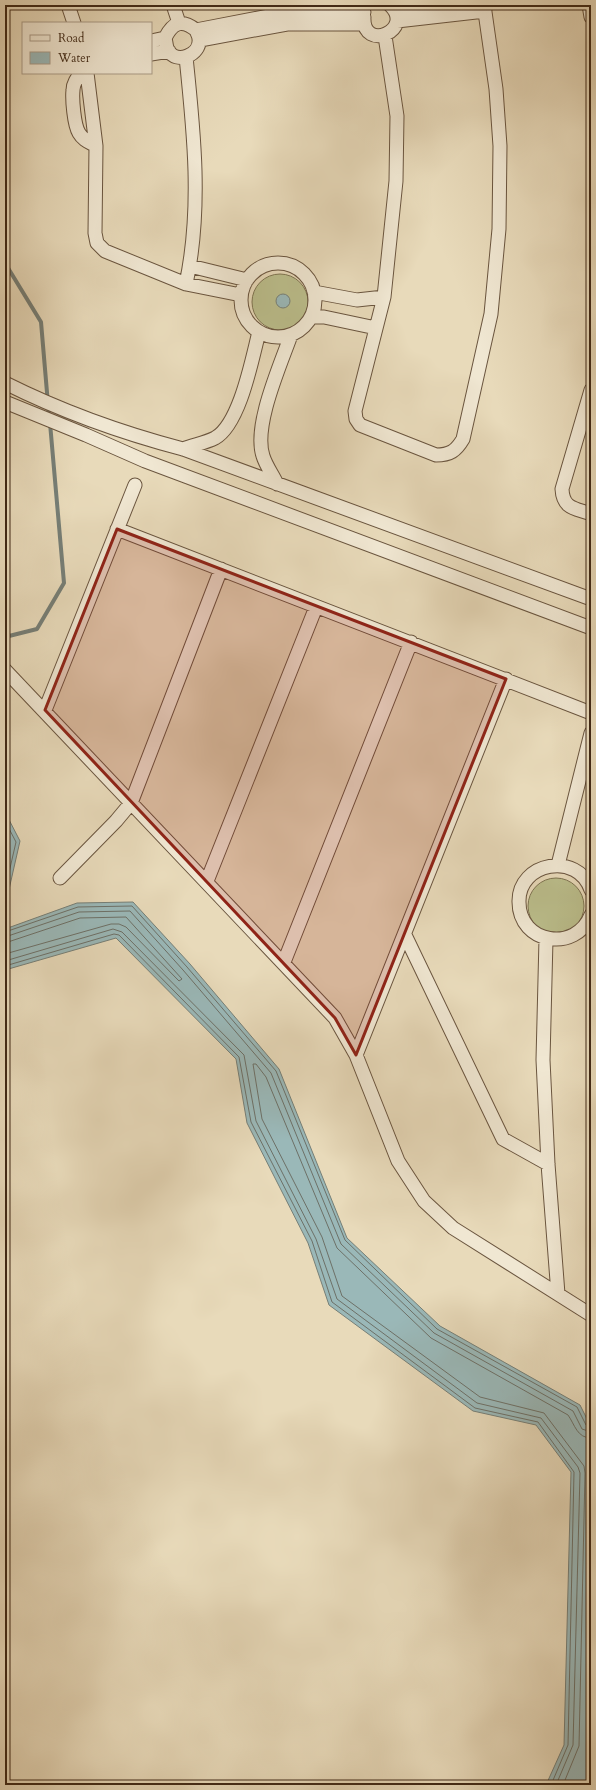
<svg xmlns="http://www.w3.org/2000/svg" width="596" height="1790" viewBox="0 0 596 1790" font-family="Cardo,serif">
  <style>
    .green { fill: #bbbe8c; stroke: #7e7451 }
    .water { fill: #9ab8b8; stroke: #767f77 }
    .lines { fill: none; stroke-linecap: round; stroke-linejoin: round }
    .shore { stroke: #6d7067; stroke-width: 1 }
    .stream { stroke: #767f77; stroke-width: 4 }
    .minor-casing { stroke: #6a553f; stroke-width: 15 }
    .minor { stroke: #f0e7d2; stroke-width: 13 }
    .marked { fill: #8f2418; fill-opacity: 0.2; stroke: #8f2418; stroke-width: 3; stroke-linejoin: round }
  </style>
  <rect width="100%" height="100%" fill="#e8daba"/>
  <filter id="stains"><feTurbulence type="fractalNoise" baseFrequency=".005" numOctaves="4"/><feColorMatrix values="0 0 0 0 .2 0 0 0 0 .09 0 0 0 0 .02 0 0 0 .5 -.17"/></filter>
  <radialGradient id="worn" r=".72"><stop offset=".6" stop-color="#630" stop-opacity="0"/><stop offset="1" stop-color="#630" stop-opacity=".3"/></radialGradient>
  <path class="green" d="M252 302a28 28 0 1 1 56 0a28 28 0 1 1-56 0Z
    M528 906a28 28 0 1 1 56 0a28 28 0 1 1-56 0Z"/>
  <path class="water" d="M276 301a7 7 0 1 1 14 0a7 7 0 1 1-14 0Z
    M5,812L20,841L5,907Z
    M133,902L190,964L279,1069L347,1238L440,1326L580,1405L591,1427V1785H546L564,1745L571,1472L536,1425L473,1411L329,1305L308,1243L247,1123L236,1059L116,938L5,970V929L77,903Z"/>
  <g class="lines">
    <path class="shore" d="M5,821L16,842L5,890
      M5,932L78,907L132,906L187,967L276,1071L345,1240L437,1329L577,1407L586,1425L591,1427
      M5,937L79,912L130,911L183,970L271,1073L341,1244L434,1333L573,1411L582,1429L591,1432
      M5,943L80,918L126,917L182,979L179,981L126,927L119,924H111L5,954
      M5,961L113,929L122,932L244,1055L256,1121L316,1239L337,1299L477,1403L541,1418L578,1467L580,1473L573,1745L556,1785
      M5,966L114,934L119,935L239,1057L251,1122L312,1241L332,1302L475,1408L538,1422L574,1472L568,1745L551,1785
      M563,1785L579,1746L585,1473L584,1466L544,1413L480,1397L342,1296L322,1237L262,1119L253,1064H256L266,1077L337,1248L431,1338L568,1415C575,1425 577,1438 591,1438"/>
    <path class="stream" d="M5,263L41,322L49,416
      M5,637L37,629L64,583L50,423"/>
    <g class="minor-casing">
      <path id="minor" d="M68,5L74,23
        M173,5L179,23
        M589,5L591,17
        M395,10L432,5
        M364,17C362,53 416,30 390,5
        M397,21L485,11
        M196,30C197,33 199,36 199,39C201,55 176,65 168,50C166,47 166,41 165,38C173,22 182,19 196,30L284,13L364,12
        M385,36L397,116L396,181L384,297L355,411L356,419L360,425L436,455C450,455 456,451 463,439L491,314L499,229L500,146L496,89L484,5
        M200,40L287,24H363
        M151,41L165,38
        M151,54L169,51
        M81,73C77,78 73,83 73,90C72,99 74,125 79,133C83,140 89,142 96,146
        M87,73L96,146L95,233L97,243L105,251L186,284L241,295
        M241 300a37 37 0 1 1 74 0a37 37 0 1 1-74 0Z
        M190,266L247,280
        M186,284C202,209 194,133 186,57
        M314,292L357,300L384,297
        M311,317H324L376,328
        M5,383C61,411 122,433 183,449L591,599
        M591,390L562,489C563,509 575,508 591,514
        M5,402L86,435L145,461L591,628
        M183,449C193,445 205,443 215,438C240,424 252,359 259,332
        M277,484C273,475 266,466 263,456C253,426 280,366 291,335
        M117,529L591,713
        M5,670L335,1018L356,1055L398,1161L424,1201L453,1228L591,1315
        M45,710L135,485
        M558,865L591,733
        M60,878L116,821L131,803L221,569
        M207,881L316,607
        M591,890C578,851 518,862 519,902C519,944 576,953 591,915
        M405,935L503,1139L548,1164
        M546,939L543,1060L548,1164L558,1294
        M284,962L411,642
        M356,1055L506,679"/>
    </g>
    <use href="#minor" class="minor"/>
  </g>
  <path class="marked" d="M117,529L506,679L356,1055L335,1018L45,710Z"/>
  <rect width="596" height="1790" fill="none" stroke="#e8daba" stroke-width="20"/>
  <rect x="6" y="6" width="584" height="1778" fill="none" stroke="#402916" stroke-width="2"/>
  <rect x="10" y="10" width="576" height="1770" fill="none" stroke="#402916"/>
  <rect x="22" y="22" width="130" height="52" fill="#f0e7d2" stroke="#aa9b87"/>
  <rect x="30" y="35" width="20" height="6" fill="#f0e7d2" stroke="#aa9b87"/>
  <text x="58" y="42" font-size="12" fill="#402916">Road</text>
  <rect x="30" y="52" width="20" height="12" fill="#9ab8b8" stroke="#aa9b87"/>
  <text x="58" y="62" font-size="12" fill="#402916">Water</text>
  <rect width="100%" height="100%" filter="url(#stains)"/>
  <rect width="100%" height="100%" fill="url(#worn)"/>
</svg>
